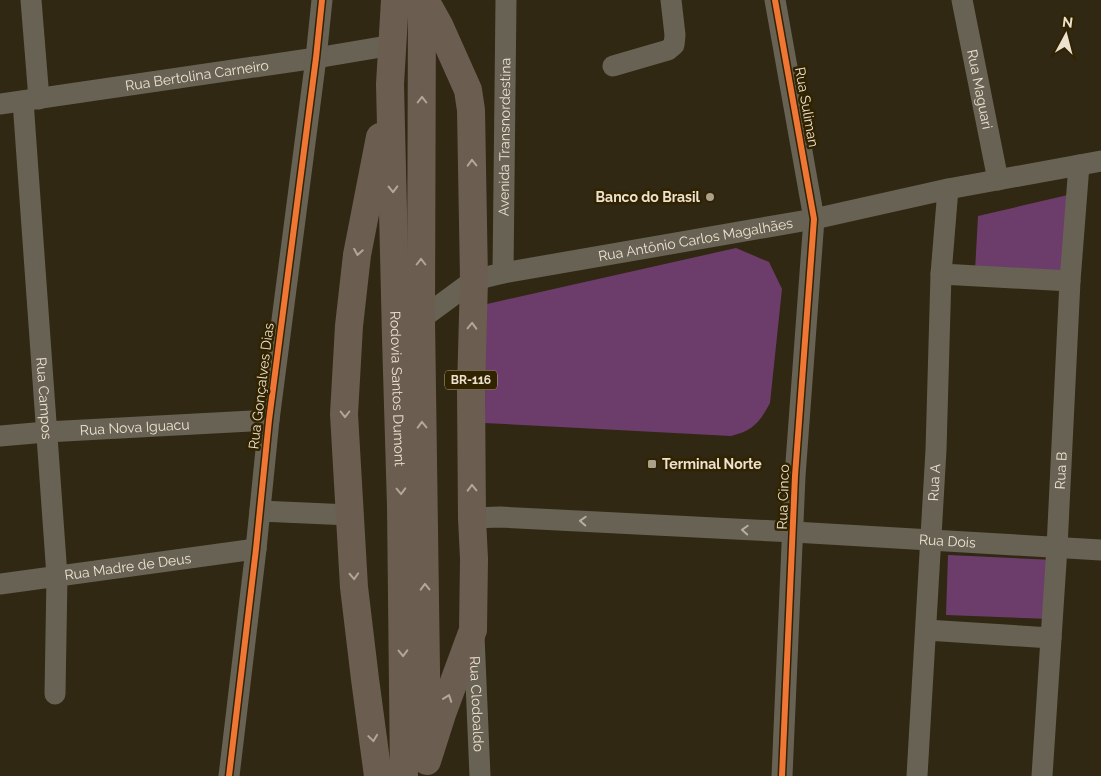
<svg xmlns="http://www.w3.org/2000/svg" width="1101" height="776" viewBox="0 0 1101 776" font-family="Raleway,sans-serif">
  <style>
    .park { fill: #6c3c6a }
    .lines { fill: none; stroke-linecap: round; stroke-linejoin: round }
    .minor { stroke: #686254; stroke-width: 21 }
    .highway { stroke: #6b5e50; stroke-width: 28 }
    .cycleway-casing { stroke: #322300; stroke-width: 9 }
    .cycleway { stroke: #f07635; stroke-width: 6 }
    .oneway { stroke: #b2a796 }
    .oneway2 { stroke: #b7af9e }
    .poi-dot { fill: #aaa18d; stroke: #322300; stroke-width: 2 }
    .labels { text-anchor: middle; dominant-baseline: central; stroke-width: 5; stroke-linejoin: round; paint-order: stroke }
    .shield { fill: #322300; stroke: #b4a991; stroke-width: 1 }
    .shield-label { font-size: 12px; font-weight: bold; fill: #ece2cf }
    .street-label { font-size: 14px; fill: #ece2cf; stroke: #322300 }
    .poi-label { font-size: 14px; font-weight: bold; fill: #ece2cf; stroke: #322300; text-anchor: end }
  </style>
  <rect width="100%" height="100%" fill="#302813"/>
  <path class="park" d="M1072,194L1067,275L975,271L978,216Z
    M736,248L769,262L782,289L770,403C760,422 753,431 731,436L484,423V360L487,304Z
    M948,555L1054,560L1050,619L946,615Z"/>
  <g class="lines">
    <g class="minor">
      <path d="M31,0L39,99"/>
      <path d="M775,0L814,219L795,476L782,776"/>
      <path id="s1" d="M962,0L998,180"/>
      <path d="M613,66L668,50L674,45L675,35L671,0"/>
      <path id="s2" d="M23,101L57,576L55,694"/>
      <path id="s3" d="M0,104L316,58L393,45"/>
      <path id="s4" d="M503,273L506,0"/>
      <path d="M941,274L1070,281"/>
      <path id="s5" d="M421,319L474,280L503,273L814,219L948,189L1101,161"/>
      <path id="s6" d="M0,436L46,432L269,420"/>
      <path d="M260,511L350,515"/>
      <path id="s7" d="M472,518L500,517L794,532L1101,550"/>
      <path id="s8" d="M0,584L256,549"/>
      <path d="M926,630L1051,638"/>
      <path id="s9" d="M474,636L480,776"/>
      <path d="M229,776L256,549L269,420L316,58L322,0"/>
      <path id="s10" d="M917,776L936,450L941,274L948,189"/>
      <path id="s11" d="M1042,776L1057,547L1070,281L1079,165"/>
    </g>
    <g class="highway">
      <path id="s12" d="M395,0L390,84L396,338L401,506L404,776"/>
      <path d="M422,0L421,319L427,740"/>
      <path d="M425,0L439,25L468,90L471,110L474,280L471,389L472,518L474,559L473,630L442,714L427,761"/>
      <path d="M378,776L365,679L354,587L344,414L349,326L357,255L380,137"/>
    </g>
    <g class="cycleway-casing">
      <path id="cycleway" d="M775,0L814,219L795,476L782,776
        M229,776L256,549L269,420L316,58L322,0"/>
    </g>
    <use href="#cycleway" class="cycleway"/>
  </g>
  <defs><path id="oneway-chevron" d="M-2-3.5L2.5 0L-2 3.5" fill="none" stroke-width="1.6" stroke-linecap="round" stroke-linejoin="round" transform="scale(1.25)"/></defs>
  <g class="oneway">
    <use href="#oneway-chevron" transform="translate(422 100) rotate(-90)"/>
    <use href="#oneway-chevron" transform="translate(472 163) rotate(-91)"/>
    <use href="#oneway-chevron" transform="translate(393 189) rotate(89)"/>
    <use href="#oneway-chevron" transform="translate(358 252) rotate(100)"/>
    <use href="#oneway-chevron" transform="translate(421 262) rotate(-90)"/>
    <use href="#oneway-chevron" transform="translate(472 326) rotate(-88)"/>
    <use href="#oneway-chevron" transform="translate(345 414) rotate(90)"/>
    <use href="#oneway-chevron" transform="translate(422 425) rotate(-91)"/>
    <use href="#oneway-chevron" transform="translate(472 488) rotate(-91)"/>
    <use href="#oneway-chevron" transform="translate(401 491) rotate(88)"/>
    <use href="#oneway-chevron" transform="translate(354 576) rotate(87)"/>
    <use href="#oneway-chevron" transform="translate(425 587) rotate(-91)"/>
    <use href="#oneway-chevron" transform="translate(403 653) rotate(89)"/>
    <use href="#oneway-chevron" transform="translate(448 698) rotate(-70)"/>
    <use href="#oneway-chevron" transform="translate(373 738) rotate(82)"/>
  </g>
  <g class="oneway2">
    <use href="#oneway-chevron" transform="translate(583 521) rotate(-177)"/>
    <use href="#oneway-chevron" transform="translate(745 530) rotate(-177)"/>
  </g>
  <g class="poi-dot">
    <circle cx="710" cy="197" r="5"/>
    <rect x="647" y="459" width="10" height="10" rx="2.5"/>
  </g>
  <g class="labels">
    <rect class="shield" x="445" y="370.5" width="52" height="19" rx="4"/>
    <g class="shield-label">
      <text x="471" y="380">BR-116</text>
    </g>
    <g class="street-label">
      <text stroke="none"><textPath href="#s3" startOffset="199">Rua Bertolina Carneiro</textPath></text>
      <text stroke="none"><textPath href="#s1" startOffset="91">Rua Maguari</textPath></text>
      <text transform="translate(807 107) rotate(80)">Rua Suliman</text>
      <text stroke="none"><textPath href="#s4" startOffset="136">Avenida Transnordestina</textPath></text>
      <text stroke="none"><textPath href="#s5" startOffset="291">Rua Antônio Carlos Magalhães</textPath></text>
      <text transform="translate(261 386) rotate(-83)">Rua Gonçalves Dias</text>
      <text stroke="none"><textPath href="#s12" startOffset="389">Rodovia Santos Dumont</textPath></text>
      <text stroke="none"><textPath href="#s2" startOffset="298">Rua Campos</textPath></text>
      <text stroke="none"><textPath href="#s6" startOffset="135">Rua Nova Iguacu</textPath></text>
      <text stroke="none"><textPath href="#s11" startOffset="306">Rua B</textPath></text>
      <text stroke="none"><textPath href="#s10" startOffset="294">Rua A</textPath></text>
      <text transform="translate(783 497) rotate(-88)">Rua Cinco</text>
      <text stroke="none"><textPath href="#s7" startOffset="476">Rua Dois</textPath></text>
      <text stroke="none"><textPath href="#s8" startOffset="129">Rua Madre de Deus</textPath></text>
      <text stroke="none"><textPath href="#s9" startOffset="68">Rua Clodoaldo</textPath></text>
    </g>
    <g class="poi-label">
      <text x="700" y="197">Banco do Brasil</text>
      <text x="662" y="464" text-anchor="start">Terminal Norte</text>
    </g>
  </g>
  <g transform="translate(1066 35) rotate(7)" stroke="#322300" stroke-width="4" paint-order="stroke">
  <path d="M0-4L9 19L0 12L-9 19Z" fill="#ece2cf"/>
  <text y="-8" font-size="14" font-weight="bold" text-anchor="middle" fill="#ece2cf">N</text>
  </g>
</svg>
